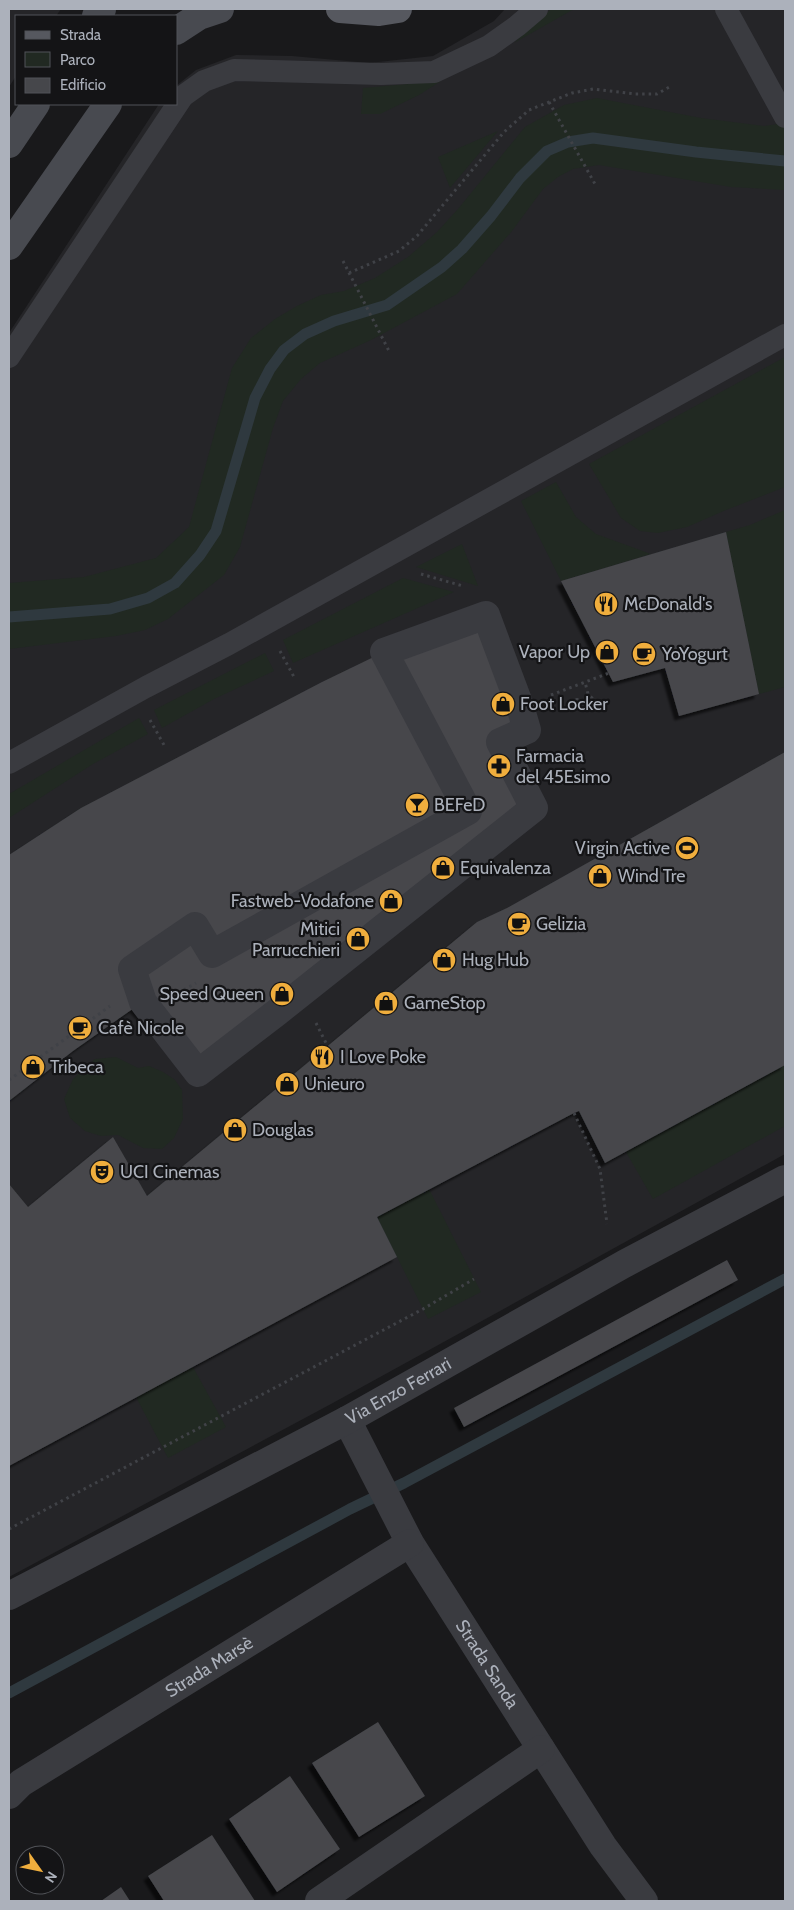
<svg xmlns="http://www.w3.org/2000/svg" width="794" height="1910" viewBox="0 0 794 1910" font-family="Cabin,sans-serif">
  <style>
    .built { fill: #252528 }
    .green { fill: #212922 }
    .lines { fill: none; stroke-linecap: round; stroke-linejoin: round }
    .stream { stroke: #2f393f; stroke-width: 11 }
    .building { fill: #46474b; filter: url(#shadow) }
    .path { stroke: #404247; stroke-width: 3; stroke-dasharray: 2.5 4; stroke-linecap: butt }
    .lane { stroke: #3a3b40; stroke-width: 22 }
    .street { stroke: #3a3b40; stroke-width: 28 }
    .secondary { stroke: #484a50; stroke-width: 28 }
    .primary { stroke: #56585f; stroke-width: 28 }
    .labels { text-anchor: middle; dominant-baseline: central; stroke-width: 4.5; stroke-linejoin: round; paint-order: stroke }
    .poi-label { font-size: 18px; fill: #acb1bb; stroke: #141416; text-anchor: start }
    .street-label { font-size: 18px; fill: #acb1bb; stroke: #141416 }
  </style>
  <defs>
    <filter id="shadow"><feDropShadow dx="-4.5" dy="4.5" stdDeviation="1" flood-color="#0009"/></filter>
  </defs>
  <rect width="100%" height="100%" fill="#19191b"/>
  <path class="built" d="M9,9H61L56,16H16V76L9,87Z
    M505,9H785V1154L331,1404L9,1577V333L159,104H176V86L196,70L236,55L292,56L369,63L433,56L494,21Z"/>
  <path class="green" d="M551,9H574L514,43Z
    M441,81L419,95L380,114H361L363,88Z
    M597,98L701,118L764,126L785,123V190L731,187L599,165L573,169L558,177L543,189L512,231L457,294L371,340L320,363L301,379L283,401L273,428L240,547L224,575L168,619L145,630L116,636L9,649V583L84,577L156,558L189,527L232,368L251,338L275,319L297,306L321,295L344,291L375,278L408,257L437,232L458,209L525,127L564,105Z
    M498,131L450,188L438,157Z
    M785,357V487L726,510L687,527L658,533L640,531L621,518L589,464Z
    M556,482L576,517L596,534L651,554L561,581L521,501Z
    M785,510V687L759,694L726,532L750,525Z
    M462,544L478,586L416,567Z
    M403,578L454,592L293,663L283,640Z
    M265,653L274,671L214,699L162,728L154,710Z
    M139,718L148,734L93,764L9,818V794Z
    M116,1057L138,1068L149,1066L163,1072L175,1080L182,1090L183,1119L174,1138L162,1149L143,1148L118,1135L101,1136L85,1131L70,1118L64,1099L73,1079L95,1059Z
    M785,1065V1126L653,1199L626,1152Z
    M429,1189L481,1292L428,1319L377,1217Z
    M193,1367L226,1427L168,1458L136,1397Z"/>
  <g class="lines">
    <path class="stream" d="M9,617L110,609L148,598L175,583L200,555L216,531L255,398L270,369L284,350L305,334L334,321L387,305L442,267L462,249L491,216L520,178L547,151L568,142L593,138L696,152L785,161
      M9,1693L350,1509L404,1483L785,1279"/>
  </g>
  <path class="building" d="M726,532L759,694L679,716L665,668L613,682L561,581Z
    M486,615L520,706L500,742L534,808L198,1073L134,1008L73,1051L9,1101V855L81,808L322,682L384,652Z
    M785,752V1065L605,1163L579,1111L574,1113L377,1217L397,1257L9,1466V1184L28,1207L113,1137L147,1196L477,922L507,908Z
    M727,1260L738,1280L464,1427L454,1408Z
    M378,1722L425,1796L359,1837L312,1763Z
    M290,1776L340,1849L277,1892L229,1819Z
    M212,1835L255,1901H164L148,1876Z
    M121,1887L130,1901H101Z"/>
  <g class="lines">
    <path class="path" d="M549,102L595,184
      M343,261L389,351
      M349,273L399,251L417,236L504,132L529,110L572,93L593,89L635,94H657L671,86
      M421,574L463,586
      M280,651L294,677
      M551,695L609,673
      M577,698V704L580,709L585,710L593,704L592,698L588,694L585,682
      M150,720L164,745
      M178,993L196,983
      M316,1023L327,1045
      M9,1080L110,1006
      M574,1113L600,1169L607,1224
      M9,1529L423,1309L474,1279"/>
    <path class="lane" d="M726,9L785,117
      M9,357L183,96L204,81L234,70L381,74L434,72L489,46L517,26L537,9
      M9,763L146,687L229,644L785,335"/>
    <g class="street">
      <path d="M486,615L520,706L527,730L500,742L534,808L276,1013L198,1073L143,1002L132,969L195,926L212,954L468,811L384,652Z"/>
      <path id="s1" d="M347,1420L410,1543L603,1846L644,1901"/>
      <path id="s2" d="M9,1596L347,1420L624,1264L785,1179"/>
      <path id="s3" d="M9,1795L21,1783L410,1543"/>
      <path d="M319,1901L541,1749"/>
    </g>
    <path class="secondary" d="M96,16L102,9
      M176,31L199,16L220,9
      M9,144L36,104
      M9,246L108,104"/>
    <path class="primary" d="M340,9L379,12L398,9"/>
  </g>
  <defs>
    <g id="restaurant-disc" transform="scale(1.25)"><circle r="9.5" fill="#f0ae3d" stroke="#141416"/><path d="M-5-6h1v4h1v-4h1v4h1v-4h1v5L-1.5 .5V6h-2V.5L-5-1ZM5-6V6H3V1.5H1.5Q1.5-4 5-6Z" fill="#111"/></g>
    <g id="shop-disc" transform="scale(1.25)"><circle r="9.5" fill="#f0ae3d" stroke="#141416"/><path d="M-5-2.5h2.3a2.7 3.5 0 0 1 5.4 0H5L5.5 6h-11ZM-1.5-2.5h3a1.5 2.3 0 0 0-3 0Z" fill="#111"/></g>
    <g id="cafe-disc" transform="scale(1.25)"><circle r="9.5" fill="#f0ae3d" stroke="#141416"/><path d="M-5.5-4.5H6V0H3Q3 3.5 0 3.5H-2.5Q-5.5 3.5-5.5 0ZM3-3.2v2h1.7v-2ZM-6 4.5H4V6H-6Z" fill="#111"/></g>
    <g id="pharmacy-disc" transform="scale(1.25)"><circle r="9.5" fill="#f0ae3d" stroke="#141416"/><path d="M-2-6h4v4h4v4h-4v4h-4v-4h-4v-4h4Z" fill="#111"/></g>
    <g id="bar-disc" transform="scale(1.25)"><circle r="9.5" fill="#f0ae3d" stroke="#141416"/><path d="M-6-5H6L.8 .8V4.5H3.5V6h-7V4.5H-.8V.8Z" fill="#111"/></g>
    <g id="stadium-disc" transform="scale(1.25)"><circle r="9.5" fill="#f0ae3d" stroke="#141416"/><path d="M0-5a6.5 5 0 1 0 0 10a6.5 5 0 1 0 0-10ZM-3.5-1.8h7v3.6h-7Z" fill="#111"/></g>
    <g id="theatre-disc" transform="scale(1.25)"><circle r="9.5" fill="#f0ae3d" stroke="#141416"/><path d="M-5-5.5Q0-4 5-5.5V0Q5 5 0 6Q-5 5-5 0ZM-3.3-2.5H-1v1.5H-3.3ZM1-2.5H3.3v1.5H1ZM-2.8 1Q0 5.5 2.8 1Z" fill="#111"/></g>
  </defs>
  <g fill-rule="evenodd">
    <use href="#restaurant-disc" x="606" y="604"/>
    <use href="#shop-disc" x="607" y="652"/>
    <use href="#cafe-disc" x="644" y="654"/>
    <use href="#shop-disc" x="503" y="704"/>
    <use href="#pharmacy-disc" x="499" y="766"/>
    <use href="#bar-disc" x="417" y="805"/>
    <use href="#stadium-disc" x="687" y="848"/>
    <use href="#shop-disc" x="443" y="868"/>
    <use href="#shop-disc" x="600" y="876"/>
    <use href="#shop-disc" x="391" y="901"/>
    <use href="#cafe-disc" x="519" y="924"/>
    <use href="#shop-disc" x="358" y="939"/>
    <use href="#shop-disc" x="444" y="960"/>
    <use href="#shop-disc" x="282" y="994"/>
    <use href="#shop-disc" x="386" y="1003"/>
    <use href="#cafe-disc" x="80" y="1028"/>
    <use href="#restaurant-disc" x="322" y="1057"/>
    <use href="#shop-disc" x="33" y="1067"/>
    <use href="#shop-disc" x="287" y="1084"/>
    <use href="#shop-disc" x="235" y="1130"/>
    <use href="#theatre-disc" x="102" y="1172"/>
  </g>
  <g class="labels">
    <g class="poi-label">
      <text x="624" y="604">McDonald's</text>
      <text x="590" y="652" text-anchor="end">Vapor Up</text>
      <text x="662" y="654">YoYogurt</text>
      <text x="520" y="704">Foot Locker</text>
      <text x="516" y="756">Farmacia<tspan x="516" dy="21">del 45Esimo</tspan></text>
      <text x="434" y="805">BEFeD</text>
      <text x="670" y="848" text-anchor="end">Virgin Active</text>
      <text x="460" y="868">Equivalenza</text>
      <text x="618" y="876">Wind Tre</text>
      <text x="374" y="901" text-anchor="end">Fastweb-Vodafone</text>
      <text x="536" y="924">Gelizia</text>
      <text x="340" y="929" text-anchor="end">Mitici<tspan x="340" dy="21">Parrucchieri</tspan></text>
      <text x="462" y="960">Hug Hub</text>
      <text x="264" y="994" text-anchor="end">Speed Queen</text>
      <text x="404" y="1003">GameStop</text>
      <text x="98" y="1028">Cafè Nicole</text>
      <text x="340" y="1057">I Love Poke</text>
      <text x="50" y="1067">Tribeca</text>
      <text x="304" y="1084">Unieuro</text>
      <text x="252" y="1130">Douglas</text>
      <text x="120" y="1172">UCI Cinemas</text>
    </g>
    <g class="street-label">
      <text stroke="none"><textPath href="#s2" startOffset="440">Via Enzo Ferrari</textPath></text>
      <text stroke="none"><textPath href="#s1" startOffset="282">Strada Sanda</textPath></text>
      <text stroke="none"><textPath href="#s3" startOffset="238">Strada Marsè</textPath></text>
    </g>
  </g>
  <rect width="794" height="1910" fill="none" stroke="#acb1bb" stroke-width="20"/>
  <rect x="15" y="15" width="162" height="90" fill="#141416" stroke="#515358"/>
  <rect x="25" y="31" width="25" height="8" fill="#56585f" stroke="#515358"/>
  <text x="60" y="40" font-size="15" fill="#acb1bb">Strada</text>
  <rect x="25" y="52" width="25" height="15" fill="#212922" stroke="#515358"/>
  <text x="60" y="65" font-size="15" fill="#acb1bb">Parco</text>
  <rect x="25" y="78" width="25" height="15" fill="#46474b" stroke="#515358"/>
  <text x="60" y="90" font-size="15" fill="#acb1bb">Edificio</text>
  <g transform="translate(40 1870) rotate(123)"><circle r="24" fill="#141416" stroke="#515358"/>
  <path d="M0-4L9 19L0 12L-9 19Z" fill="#f0ae3d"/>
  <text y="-8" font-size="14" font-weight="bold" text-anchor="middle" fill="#acb1bb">N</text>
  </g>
</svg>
